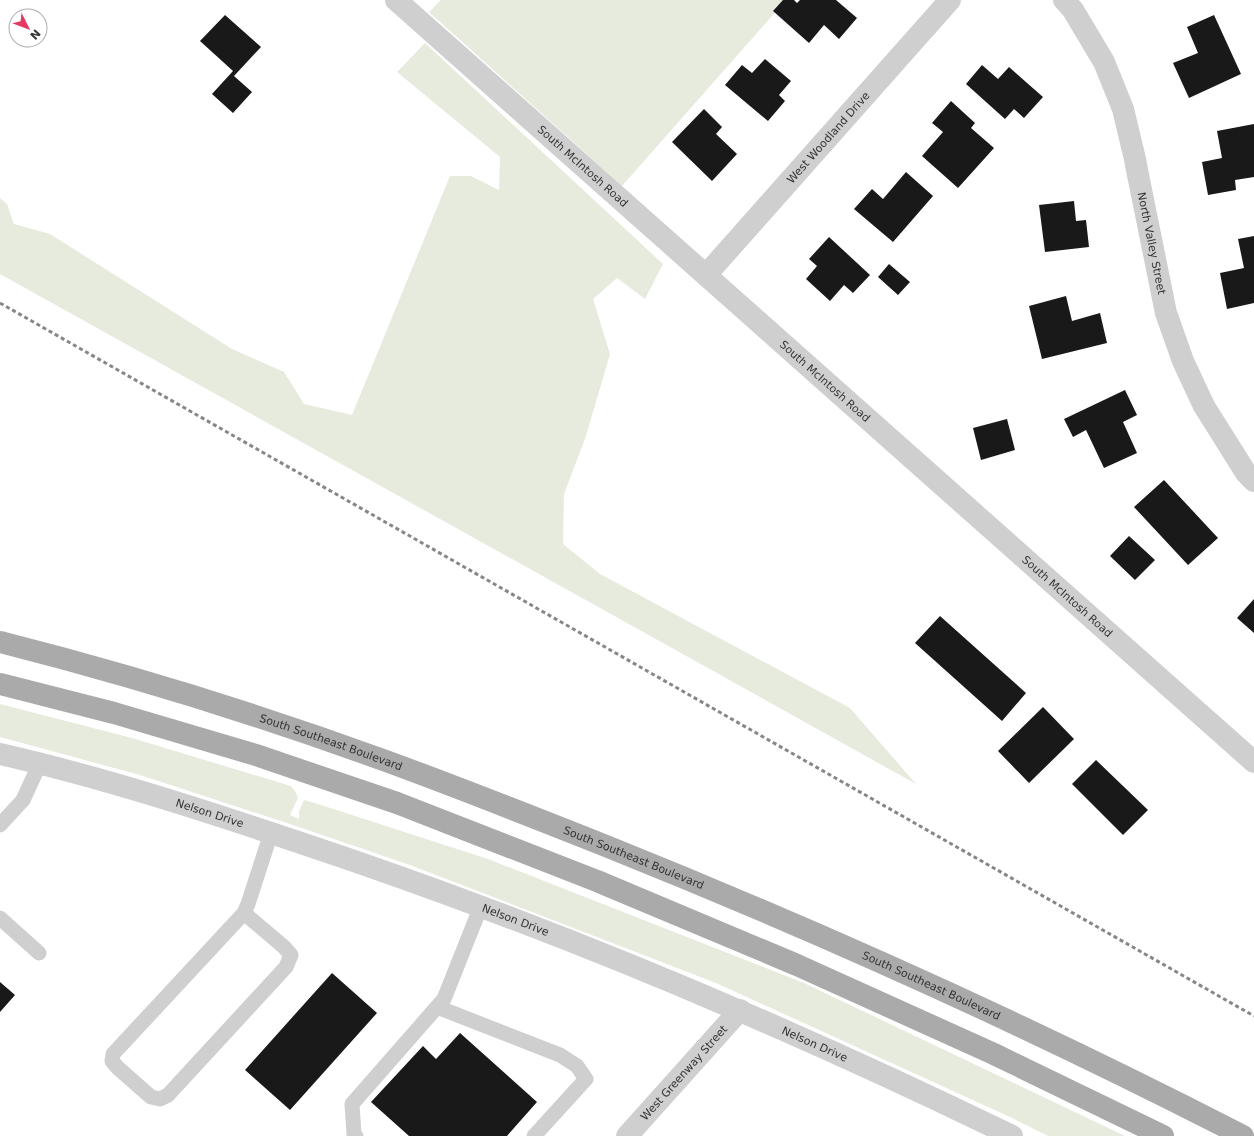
<svg xmlns="http://www.w3.org/2000/svg" width="1254" height="1136" viewBox="0 0 1254 1136" font-family="'DejaVu Sans',sans-serif">
  <style>
    .green { fill: #e7ebde }
    .building { fill: #191919 }
    .lines { fill: none; stroke-linecap: round; stroke-linejoin: round }
    .lane { stroke: #cfcfcf; stroke-width: 15 }
    .street { stroke: #cfcfcf; stroke-width: 22 }
    .primary { stroke: #aaa; stroke-width: 22 }
    .rail { stroke: #878787; stroke-width: 3; stroke-dasharray: 4 3; stroke-linecap: butt }
    .labels { text-anchor: middle; dominant-baseline: central; stroke-width: 4; stroke-linejoin: round; paint-order: stroke }
    .street-label { font-size: 11px; fill: #323232; stroke: #fff }
  </style>
  <rect width="100%" height="100%" fill="#fff"/>
  <path class="green" d="M441,0H786L622,186L429,12Z
    M425,43L663,264L645,299L617,278L593,299L610,354L586,436L564,494L563,544L600,574L850,708L916,784L0,274V198L7,204L14,224L50,234L232,349L284,372L304,404L352,415L450,176H471L499,190L500,157L397,72Z
    M0,704L132,738L291,786L295,791L298,798L290,815L299,819V811L304,800L321,805L488,859L804,983L1125,1136H1048L1010,1117L716,983L410,865L287,823L140,775L0,737Z"/>
  <path class="building" d="M783,0H794L797,3L800,0H836L857,18L839,39L824,25L809,43L773,11Z
    M225,15L261,47L234,76L252,92L233,113L212,94L233,71L200,41Z
    M1214,15L1241,74L1189,98L1173,63L1198,53L1187,27Z
    M765,59L791,81L779,95L785,101L768,121L725,85L742,65L752,73Z
    M982,65L998,79L1009,67L1043,97L1024,118L1014,109L1005,119L966,84Z
    M951,101L975,123L971,128L994,148L958,188L922,156L943,132L932,123Z
    M704,109L722,127L716,134L737,154L712,181L672,142Z
    M1254,124V177L1235,180L1236,190L1208,195L1202,162L1222,158L1217,131Z
    M906,172L933,196L893,242L854,209L872,189L883,199Z
    M1074,201L1076,221L1086,220L1089,247L1045,252L1039,205Z
    M1254,236V303L1227,309L1220,273L1244,268L1238,239Z
    M829,237L870,275L853,293L844,285L830,301L806,279L817,266L809,259Z
    M889,264L910,282L898,295L878,277Z
    M1066,296L1072,321L1100,313L1107,343L1042,359L1029,306Z
    M1125,390L1137,415L1123,422L1137,453L1104,468L1086,430L1073,437L1064,419Z
    M1007,419L1015,450L981,460L973,428Z
    M1164,480L1218,538L1188,565L1134,507Z
    M1129,536L1155,560L1135,580L1110,556Z
    M1254,599V633L1237,618Z
    M940,616L1026,693L1002,721L915,643Z
    M1043,707L1074,739L1029,783L998,751Z
    M1096,760L1148,810L1123,835L1072,784Z
    M332,973L377,1013L290,1110L245,1070Z
    M0,982L15,995L0,1012Z
    M460,1033L537,1102L507,1136H409L371,1102L423,1046L436,1059Z"/>
  <g class="lines">
    <path class="lane" d="M0,825L23,800L40,763
      M244,913L284,947L291,955L286,967L168,1095L160,1099L151,1097L118,1068L112,1061L113,1054L244,913L248,904L271,833
      M0,918L39,953
      M437,1007L560,1055L577,1066L586,1079L534,1136
      M356,1136L354,1134L352,1104L444,999L481,906"/>
    <g class="street">
      <path id="s1" d="M396,0L1254,762"/>
      <path id="s2" d="M1064,0L1073,10L1104,62L1123,109L1135,159L1138,175L1166,313L1183,361L1204,406L1246,473L1254,481"/>
      <path id="s3" d="M706,275L950,0"/>
      <path id="s4" d="M0,754C101,777 200,809 298,842C542,923 780,1023 1012,1136"/>
      <path id="s5" d="M627,1136L740,1010"/>
    </g>
    <g class="primary">
      <path id="s6" d="M0,642C130,675 260,715 386,761C460,788 533,817 606,846C823,933 1035,1029 1243,1136"/>
      <path d="M0,684L114,713L256,755L397,803L597,881L797,965L994,1054L1163,1136"/>
    </g>
    <path class="rail" d="M0,303L1254,1016"/>
  </g>
  <g class="labels">
    <g class="street-label">
      <text stroke="none"><textPath href="#s3" startOffset="184">West Woodland Drive</textPath></text>
      <text stroke="none"><textPath href="#s1" startOffset="250">South McIntosh Road</textPath></text>
      <text stroke="none"><textPath href="#s2" startOffset="262">North Valley Street</textPath></text>
      <text stroke="none"><textPath href="#s1" startOffset="574">South McIntosh Road</textPath></text>
      <text stroke="none"><textPath href="#s1" startOffset="898">South McIntosh Road</textPath></text>
      <text stroke="none"><textPath href="#s6" startOffset="346">South Southeast Boulevard</textPath></text>
      <text stroke="none"><textPath href="#s4" startOffset="218">Nelson Drive</textPath></text>
      <text stroke="none"><textPath href="#s6" startOffset="670">South Southeast Boulevard</textPath></text>
      <text stroke="none"><textPath href="#s4" startOffset="542">Nelson Drive</textPath></text>
      <text stroke="none"><textPath href="#s6" startOffset="994">South Southeast Boulevard</textPath></text>
      <text stroke="none"><textPath href="#s4" startOffset="866">Nelson Drive</textPath></text>
      <text stroke="none"><textPath href="#s5" startOffset="85">West Greenway Street</textPath></text>
    </g>
  </g>
  <g transform="translate(28 28) rotate(132)"><circle r="19" fill="#ffffff" stroke="#adadad"/>
  <path d="M0-3L7 15L0 10L-7 15Z" fill="#e23a62"/>
  <text y="-6" font-size="11" font-weight="bold" text-anchor="middle" fill="#323232">N</text>
  </g>
</svg>
